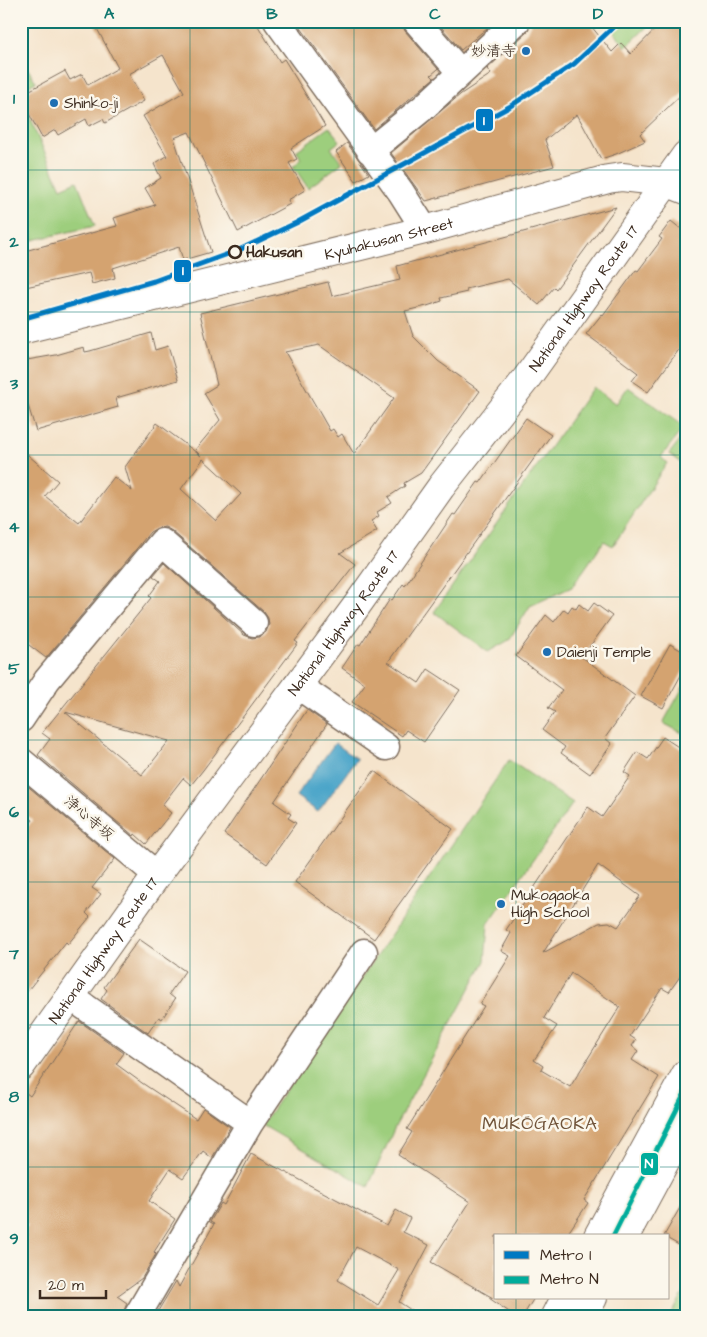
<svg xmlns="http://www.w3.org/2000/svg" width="707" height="1337" viewBox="0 0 707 1337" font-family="'Architects Daughter','Klee One',sans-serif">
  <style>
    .green { fill: #9dce7d; stroke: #6c7c4e }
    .water { fill: #4ba5c9; stroke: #436874 }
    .building { fill: #d4a36f; fill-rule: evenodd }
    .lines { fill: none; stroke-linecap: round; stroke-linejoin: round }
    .street-casing { stroke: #7c6b5b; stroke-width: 29 }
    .secondary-casing { stroke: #7c6b5b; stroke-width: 30 }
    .primary-casing { stroke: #7c6b5b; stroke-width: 30 }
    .highway-casing { stroke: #7c6b5b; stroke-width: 30 }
    .street { stroke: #fff; stroke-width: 26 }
    .secondary { stroke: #fff; stroke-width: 28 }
    .primary { stroke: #fff; stroke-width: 28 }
    .highway { stroke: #fff; stroke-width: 28 }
    .metro-1-casing { stroke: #fbf7ec; stroke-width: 9 }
    .metro-2-casing { stroke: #fbf7ec; stroke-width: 9 }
    .metro-1 { stroke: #0079c2; stroke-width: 5 }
    .metro-2 { stroke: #00ac9b; stroke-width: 5 }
    .grid { fill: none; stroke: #0f766e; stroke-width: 1; stroke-opacity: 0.55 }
    .poi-dot { fill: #1f6fb2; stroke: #fbf7ec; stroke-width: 2 }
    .stop-dot { fill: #fbf7ec; stroke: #3b2a1e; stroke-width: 2.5 }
    .labels { text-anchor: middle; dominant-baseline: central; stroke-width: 5; stroke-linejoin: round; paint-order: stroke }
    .poi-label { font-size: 15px; fill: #3b2a1e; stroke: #fbf7ec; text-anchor: start }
    .street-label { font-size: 15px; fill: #3b2a1e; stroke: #fbf7ec }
    .stop-label { font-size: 15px; font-weight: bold; fill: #3b2a1e; stroke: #fbf7ec; text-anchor: start }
    .quarter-label { font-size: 18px; letter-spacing: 1px; fill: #71543a; stroke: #fbf7ec }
    .line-badge { stroke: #fbf7ec; stroke-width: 2 }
    .badge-label { font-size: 14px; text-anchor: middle; font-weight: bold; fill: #fff }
    .neatline { fill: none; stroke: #0f766e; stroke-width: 2 }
    .grid-label { font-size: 16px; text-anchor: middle; font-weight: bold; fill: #0f766e }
  </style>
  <rect width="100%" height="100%" fill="#fbf7ec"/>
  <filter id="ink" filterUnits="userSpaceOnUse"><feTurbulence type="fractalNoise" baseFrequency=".02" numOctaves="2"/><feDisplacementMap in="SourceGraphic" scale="10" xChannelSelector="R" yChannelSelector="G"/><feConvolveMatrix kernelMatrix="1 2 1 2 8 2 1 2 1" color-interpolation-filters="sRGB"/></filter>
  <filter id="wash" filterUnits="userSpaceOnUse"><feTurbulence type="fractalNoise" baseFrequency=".0096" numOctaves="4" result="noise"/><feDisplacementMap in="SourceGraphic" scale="20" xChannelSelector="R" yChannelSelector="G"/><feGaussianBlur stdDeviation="1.12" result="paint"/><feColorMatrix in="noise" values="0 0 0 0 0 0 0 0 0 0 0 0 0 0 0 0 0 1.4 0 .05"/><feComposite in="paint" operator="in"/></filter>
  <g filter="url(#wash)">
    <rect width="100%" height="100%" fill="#f5e4cc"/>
    <path class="green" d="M605,21H653L626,47Z
      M21,58L36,82L21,90Z
      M21,100L61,188L77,181L95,226L33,240L26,201L21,192Z
      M329,127L340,141L331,148L342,163L308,188L293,166L302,159L296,151Z
      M593,387L616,404L628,387L684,427L661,457L667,463L613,546L604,541L572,587L530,606L509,640L488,652L434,612Z
      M686,432V467L669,454Z
      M686,682V735L663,723Z
      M509,760L573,803L488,924L485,961L395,1127L368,1187L262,1125Z
      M686,1289V1316H670Z"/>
    <path class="water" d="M335,743L357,759L318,812L296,796Z"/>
    <g id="blocks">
      <path class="building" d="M93,21H255L280,62L284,59L325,126L291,148L297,159L289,163L305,190L288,200L290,204L238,232L189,132L174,138L211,252L183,260L179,247L113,268L115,278L92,284L89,273L21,288V252L117,226L114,218L155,205L145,188L161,178L154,164L167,156L143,116L184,92L163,55L129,74L144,101L105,123L103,119L89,126L86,119L58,135L55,130L42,138L21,99V95L65,71L70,80L82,74L88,85L118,68Z
        M296,21H401L405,31L438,69L431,75L434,78L374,129Z
        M436,21H495L461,50Z
        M532,21H587L612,52L621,43L631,54L663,21H686V90L640,134L645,141L616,154L601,159L577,114L545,140L554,166L426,201L391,153L461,94L491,74L487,69L527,32Z
        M347,143L369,174L356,181L336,152Z
        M616,207L556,289L554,287L539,305L508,279L466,289L467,292L441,298L442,301L427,306L405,311L413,336L438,361L480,391L421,473L404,483L405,486L388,497L392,503L377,512L379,516L371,521L377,531L340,553L355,564L295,641L298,643L203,770L191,785L183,778L162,805L171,813L146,844L135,834L134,836L38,755L50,739L42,733L151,598L149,596L160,581L153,576L164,563L244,635L252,638L259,637L266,632L269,625L268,618L264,612L172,531L165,527L157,528L150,532L129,558L46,658L21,639V449L58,481L45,496L79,523L114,477L132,491L125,467L157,423L201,456L195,450L220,420L204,393L217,385L200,313L328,282L332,296L400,280L397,266ZM319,345L394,398L354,454L342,434L338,437L333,429L330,431L285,352ZM203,459L241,494L216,521L181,489ZM65,712L169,741L142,775Z
        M671,221L686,233V340L648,392L632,381L638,373L586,334L602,314L603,315L636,270L638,271L662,239L659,237Z
        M151,333L155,350L168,346L178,380L116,398L118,407L36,431L27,402L21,404V361L56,355L84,347L85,352L90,351Z
        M526,418L551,435L388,662L419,683L428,669L460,690L424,742L406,730L402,736L352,702L365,684L342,668L358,644L360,645L390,599L392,600L403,584L405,586L453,514L455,515L478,482L480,483Z
        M594,603L612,616L582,657L635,696L605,738L612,744L590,774L561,753L565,747L542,730L555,712L548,708L562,690L516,656L546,615L554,622L564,609L568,612L572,606L576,609L579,604L588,611Z
        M670,644L686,653V666L663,708L641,696Z
        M307,710L327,724L274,802L291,814L288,818L296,823L267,864L224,834Z
        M663,737L686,752V968L669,992L662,988L630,1036L636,1040L632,1046L638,1051L632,1060L659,1077L584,1200L588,1203L566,1236H496V1298H534L523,1316H515L489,1298H493L431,1262L470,1202L398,1155L412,1132L407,1129L484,1006L480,1004L510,956L501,951L511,933L506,930L588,807L602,817L630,776L624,772L637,752L648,759ZM598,865L640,896L618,927L609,922L599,923L543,953ZM571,973L620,1007L570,1087L541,1070L543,1066L534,1060L557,1026L544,1018Z
        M374,771L453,829L374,939L295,882Z
        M24,783L115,859L92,888L101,894L86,913L90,917L68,944L66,942L21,999V835L33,820L21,811V787Z
        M139,939L185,971L169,994L175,999L162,1019L159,1017L148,1033L101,999L107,990L104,987Z
        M79,1021L124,1053L116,1064L142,1083L196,1119L203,1108L230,1127L212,1158L203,1151L183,1178L170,1169L149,1201L175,1219L154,1252L156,1254L142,1278L117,1296L127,1303L122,1316H21V1236L28,1226L21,1221V1089L30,1096Z
        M251,1154L387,1226L396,1210L410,1218L403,1232L429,1245L399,1302L420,1316H155L176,1281L179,1287L214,1224L210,1222L221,1203L224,1205ZM356,1247L399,1270L378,1305L338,1280Z
        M686,1197V1249L668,1239V1236H664Z"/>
    </g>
  </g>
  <g filter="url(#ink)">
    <use href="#blocks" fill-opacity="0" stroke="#7c6b5b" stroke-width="1"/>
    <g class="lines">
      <g class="street-casing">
        <path id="street" d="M277,21L401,192L425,230
          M416,21L461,73
          M370,151L424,107L517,21
          M297,685L386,747
          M21,719L47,680L162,542L254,623
          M21,761L157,875
          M71,997L250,1123L137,1316
          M250,1123L364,952"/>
      </g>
      <g class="secondary-casing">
        <path id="secondary" d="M666,182L686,190
          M598,1236L686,1074
          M625,1236L686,1123
          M556,1316L565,1298
          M583,1316L593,1298"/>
      </g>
      <g class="primary-casing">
        <g id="primary">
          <path id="s1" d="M21,330L425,230L608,179L622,177L666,182"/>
        </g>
      </g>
      <g class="highway-casing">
        <g id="highway">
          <path id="s2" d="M21,1066L157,875L355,608L441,487L526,379L686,155"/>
        </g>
      </g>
      <use href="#street" class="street"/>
      <use href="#secondary" class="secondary"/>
      <use href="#primary" class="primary"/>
      <use href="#highway" class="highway"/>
      <g class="metro-1-casing">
        <path id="metro-1" d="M21,319L154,281L239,250L296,223L509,107L574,64L620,21"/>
      </g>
      <g class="metro-2-casing">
        <path id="metro-2" d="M613,1236L686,1091"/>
      </g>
      <use href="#metro-1" class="metro-1"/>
      <use href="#metro-2" class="metro-2"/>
    </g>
  </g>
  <path class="grid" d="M190,21V1316M354,21V1316M516,21V1236M21,170H686M21,312H686M21,455H686M21,597H686M21,740H686M21,882H686M21,1025H686M21,1167H686M516,1298V1316"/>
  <g class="poi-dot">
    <circle cx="526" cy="51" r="5"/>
    <circle cx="54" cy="103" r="5"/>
    <circle cx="547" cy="652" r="5"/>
    <circle cx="501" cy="904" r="5"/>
  </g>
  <circle class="stop-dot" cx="235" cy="252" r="6"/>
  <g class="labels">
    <g class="poi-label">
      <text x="516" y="51" text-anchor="end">妙清寺</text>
      <text x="64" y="103">Shinko-ji</text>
      <text x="557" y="652">Daienji Temple</text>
      <text x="511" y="895">Mukogaoka<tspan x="511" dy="17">High School</tspan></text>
    </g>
    <g class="street-label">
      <text stroke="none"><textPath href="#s1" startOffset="379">Kyuhakusan Street</textPath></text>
      <text stroke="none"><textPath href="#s2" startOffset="952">National Highway Route 17</textPath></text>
      <text stroke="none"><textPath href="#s2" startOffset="548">National Highway Route 17</textPath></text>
      <text transform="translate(89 818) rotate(40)">浄心寺坂</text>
      <text stroke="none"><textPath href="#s2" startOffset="142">National Highway Route 17</textPath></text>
    </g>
    <g class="stop-label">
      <text x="246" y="252">Hakusan</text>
    </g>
    <g class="quarter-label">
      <text x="540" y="1123">MUKŌGAOKA</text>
    </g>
  </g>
  <g class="line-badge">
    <rect x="475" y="108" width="19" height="24" rx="5" fill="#0079c2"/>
    <rect x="173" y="259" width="19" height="24" rx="5" fill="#0079c2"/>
    <rect x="640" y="1152" width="19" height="24" rx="5" fill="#00ac9b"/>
  </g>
  <g class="badge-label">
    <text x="484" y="125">I</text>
    <text x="183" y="275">I</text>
    <text x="649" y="1168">N</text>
  </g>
  <rect width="707" height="1337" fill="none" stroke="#fbf7ec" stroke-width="55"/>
  <rect x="494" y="1234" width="175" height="65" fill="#fbf7ec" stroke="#aea59a"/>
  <rect x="504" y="1251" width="25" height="8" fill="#0079c2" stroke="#aea59a"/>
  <text x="540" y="1260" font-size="15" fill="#3b2a1e">Metro I</text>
  <rect x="504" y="1276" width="25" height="8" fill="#00ac9b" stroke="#aea59a"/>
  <text x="540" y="1284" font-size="15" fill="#3b2a1e">Metro N</text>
  <path d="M40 1290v8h66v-8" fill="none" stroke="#3b2a1e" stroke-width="2.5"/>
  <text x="48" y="1290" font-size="15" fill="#3b2a1e" stroke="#fbf7ec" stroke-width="4" paint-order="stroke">20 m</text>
  <rect x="28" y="28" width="652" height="1282" class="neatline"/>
  <g class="grid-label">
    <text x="109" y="19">A</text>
    <text x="272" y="19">B</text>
    <text x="435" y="19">C</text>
    <text x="598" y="19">D</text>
    <text x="14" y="104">1</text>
    <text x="14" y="247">2</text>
    <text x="14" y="389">3</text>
    <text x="14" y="532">4</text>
    <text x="14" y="674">5</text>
    <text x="14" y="817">6</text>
    <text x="14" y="959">7</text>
    <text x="14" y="1102">8</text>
    <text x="14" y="1244">9</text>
  </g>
</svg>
